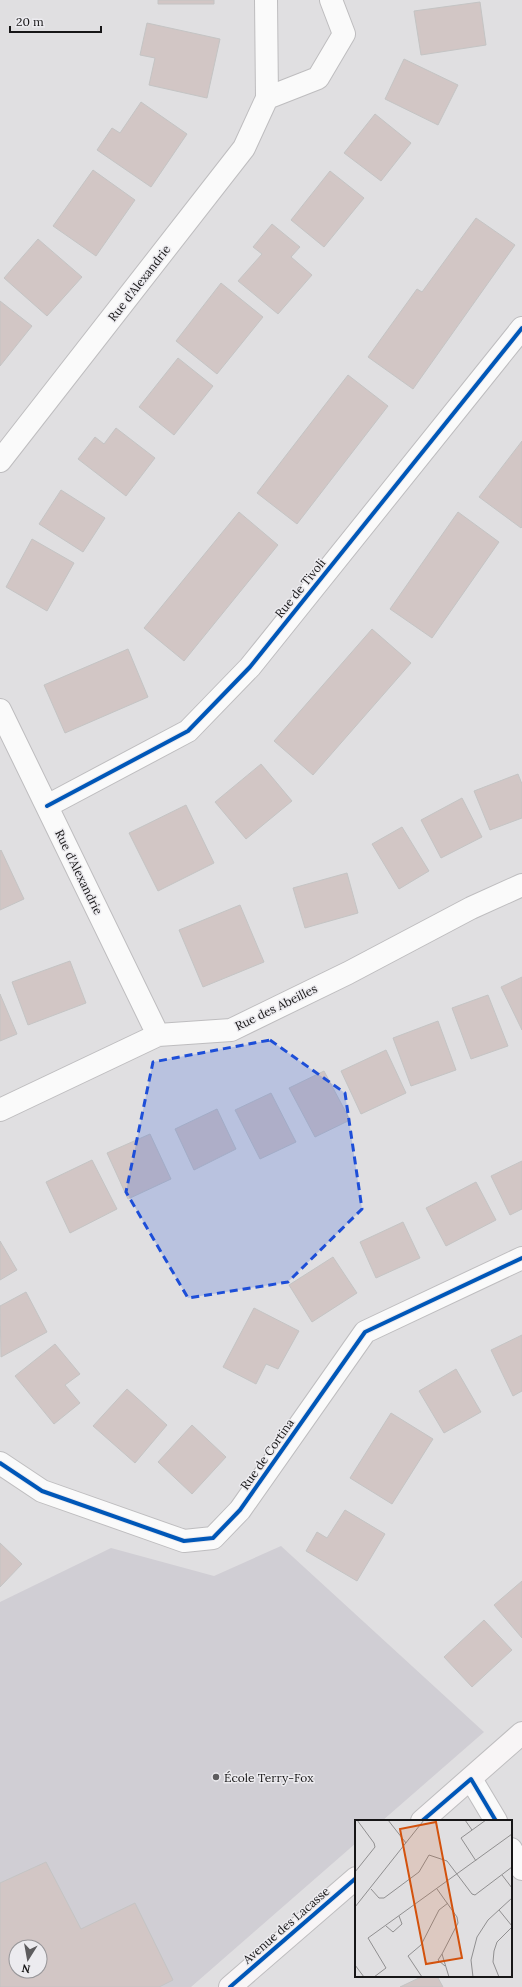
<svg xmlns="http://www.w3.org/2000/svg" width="522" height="1987" viewBox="0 0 522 1987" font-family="Lora,serif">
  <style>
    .built { fill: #d0ced4; fill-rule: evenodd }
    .building { fill: #d2c6c5; stroke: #c4c4c4; fill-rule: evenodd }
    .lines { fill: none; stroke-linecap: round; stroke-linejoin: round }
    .street-casing { stroke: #bebdbf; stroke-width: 24 }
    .secondary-casing { stroke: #bebdbf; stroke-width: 24 }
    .street { stroke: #fafafa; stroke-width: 22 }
    .secondary { stroke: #f8f5f6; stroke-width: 22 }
    .cycleway-casing { stroke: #ecebef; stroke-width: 6 }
    .cycleway { stroke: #0057b8; stroke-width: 4 }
    .marked { fill: #1d4ed8; fill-opacity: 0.2; stroke: #1d4ed8; stroke-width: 3; stroke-dasharray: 8 5; stroke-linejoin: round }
    .poi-dot { fill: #5d5c5e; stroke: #ecebef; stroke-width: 1.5 }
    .labels { text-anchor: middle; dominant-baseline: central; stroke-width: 3; stroke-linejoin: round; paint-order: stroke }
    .street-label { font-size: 12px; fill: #171617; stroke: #ecebef }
    .poi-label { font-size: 12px; fill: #171617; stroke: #ecebef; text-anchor: start }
    .inset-road { fill: none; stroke: #908f90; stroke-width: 1 }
    .view { fill: #d3520d; fill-opacity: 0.15; stroke: #d3520d; stroke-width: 2 }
    .inset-edge { fill: none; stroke: #171617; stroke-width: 2 }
  </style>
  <rect width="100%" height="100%" fill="#e0dfe1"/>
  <path class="built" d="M281,1546L484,1732L382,1821H356V1843L191,1987H0V1602L111,1548L214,1576ZM16,1947H40V1971H16Z"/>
  <path class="building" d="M158,0H214V4H158Z
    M480,2L486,45L421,55L414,11Z
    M147,23L220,39L207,98L149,85L155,58L140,55Z
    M404,59L458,85L438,125L385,99Z
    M141,102L187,134L151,187L97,150L112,128L120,133Z
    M375,114L411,143L381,181L344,153Z
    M93,170L135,200L96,256L53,226Z
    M330,171L364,198L324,247L291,220Z
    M476,218L515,245L413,389L368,357L417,289L422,292Z
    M272,224L300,247L291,257L312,275L278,314L238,281L262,254L253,247Z
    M38,239L82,277L47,316L4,278Z
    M221,283L263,317L217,374L176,341Z
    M0,301L32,326L0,366Z
    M178,358L213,386L174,435L139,407Z
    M348,375L388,406L297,524L257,493Z
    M116,428L155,458L126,496L78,459L95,437L104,444Z
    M522,441V527L521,528L479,497Z
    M61,490L105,518L83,552L39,524Z
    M239,512L278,545L184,661L144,628Z
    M458,512L499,542L432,638L390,609Z
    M32,539L74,563L47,611L6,587Z
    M372,629L411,663L313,775L274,741Z
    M128,649L148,697L65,733L44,685Z
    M261,764L292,801L246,839L215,802Z
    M518,774L522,784V818L490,830L474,791Z
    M462,798L482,837L441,858L421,820Z
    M186,805L214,863L158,891L129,833Z
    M402,827L429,871L399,889L372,844Z
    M1,850L24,899L0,910V851Z
    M347,873L358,913L305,928L293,888Z
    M240,905L264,962L203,987L179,930Z
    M70,961L86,1003L28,1025L12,982Z
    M522,977V1030L501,987Z
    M0,994L17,1034L0,1041Z
    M488,995L508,1046L471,1059L452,1008Z
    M438,1021L456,1070L411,1086L393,1038Z
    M386,1050L406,1093L361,1114L341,1071Z
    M324,1071L350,1120L315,1137L289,1088Z
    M271,1093L296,1142L260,1159L235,1110Z
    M217,1109L236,1149L194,1170L175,1129Z
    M150,1134L171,1179L128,1199L107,1153Z
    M92,1160L117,1209L70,1233L46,1182Z
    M522,1161V1209L510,1215L491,1176Z
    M476,1182L496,1220L446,1246L426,1208Z
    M403,1222L420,1258L376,1278L360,1242Z
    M0,1241L17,1270L0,1280Z
    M333,1257L357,1293L312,1322L289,1285Z
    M26,1292L47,1332L1,1357L0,1306Z
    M254,1308L299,1331L278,1369L266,1364L256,1384L223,1367Z
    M522,1335V1391L513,1396L491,1350Z
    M55,1344L80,1374L65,1385L80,1403L54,1424L15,1376Z
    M456,1369L481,1412L444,1433L419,1391Z
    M127,1389L167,1425L135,1463L93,1426Z
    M391,1413L433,1439L392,1504L350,1478Z
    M192,1425L226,1457L192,1494L158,1462Z
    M345,1510L385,1534L357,1581L306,1551L317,1532L327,1538Z
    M0,1543L22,1564L0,1587Z
    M522,1581V1638L494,1605Z
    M484,1620L512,1650L472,1687L444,1657Z
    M46,1862L81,1929L135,1903L173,1980L159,1987H0V1883ZM16,1947H40V1971H16Z
    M423,1976H437L443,1987H400Z"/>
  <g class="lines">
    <g class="street-casing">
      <path id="street" d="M267,98L318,78L344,34L331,0
        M0,461L244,148L267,98L266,0
        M0,710L158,1035
        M47,806L188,731L250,667L522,328
        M0,1110L158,1035L231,1030L348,973L471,908L522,885
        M0,1463L42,1491L184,1541L213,1538L240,1510L365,1332L522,1258
        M471,1779L496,1821
        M511,1849L522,1869"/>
    </g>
    <g class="secondary-casing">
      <path id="secondary" d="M422,1821L522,1733
        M230,1987L356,1878"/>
    </g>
    <use href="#street" class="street"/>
    <use href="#secondary" class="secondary"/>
    <g class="cycleway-casing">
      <path id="cycleway" d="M47,806L188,731L250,667L522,328
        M0,1463L42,1491L184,1541L213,1538L240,1510L365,1332L522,1258
        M422,1821L471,1779L496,1821
        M230,1987L356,1878"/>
    </g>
    <use href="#cycleway" class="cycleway"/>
  </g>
  <path class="marked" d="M270,1040L345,1093L362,1209L288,1282L188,1298L126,1192L153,1062Z"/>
  <circle class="poi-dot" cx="216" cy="1777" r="4"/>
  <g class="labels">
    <g class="street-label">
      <text transform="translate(139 283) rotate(-52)">Rue d'Alexandrie</text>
      <text transform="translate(300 588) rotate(-51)">Rue de Tivoli</text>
      <text transform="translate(79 872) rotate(64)">Rue d'Alexandrie</text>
      <text transform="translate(276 1007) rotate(-26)">Rue des Abeilles</text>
      <text transform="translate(267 1454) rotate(-55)">Rue de Cortina</text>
      <text transform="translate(286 1925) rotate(-41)">Avenue des Lacasse</text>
    </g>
    <g class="poi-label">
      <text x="224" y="1777">École Terry-Fox</text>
    </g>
  </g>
  <g transform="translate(355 1820)">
    <rect width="157" height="157" fill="#e0dfe1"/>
    <path class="inset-road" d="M33,0L51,23M110,0L117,10M121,41L106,18L131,0M0,52L20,27L19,23L2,0M147,55L157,68M16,69L24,78H29L64,52L74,35L92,41L117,74L120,75L157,47M82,69L102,97L103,103L87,134L94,157M0,87L69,0M144,90L157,106M31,106L38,112L47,104L44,96M87,134L83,140L90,146M0,145L9,157M19,157L31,148L13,118L157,14M67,157L53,136L66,125L84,90L93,83M118,157L116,140L122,117L133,100L157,78M144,157L138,142L139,131L142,122L157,107"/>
    <path class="view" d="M81,2L107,138L71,144L45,9Z"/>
    <rect width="157" height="157" class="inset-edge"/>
  </g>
  <g transform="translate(28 1959) rotate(191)"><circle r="19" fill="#ecebef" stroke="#979699"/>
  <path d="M0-3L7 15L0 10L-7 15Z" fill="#5d5c5e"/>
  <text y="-6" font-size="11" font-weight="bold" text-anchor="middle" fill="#171617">N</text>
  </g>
  <path d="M10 26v6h91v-6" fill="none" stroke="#171617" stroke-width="2"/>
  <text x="16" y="26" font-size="12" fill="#171617" stroke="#ecebef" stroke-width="3" paint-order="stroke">20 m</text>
</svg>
